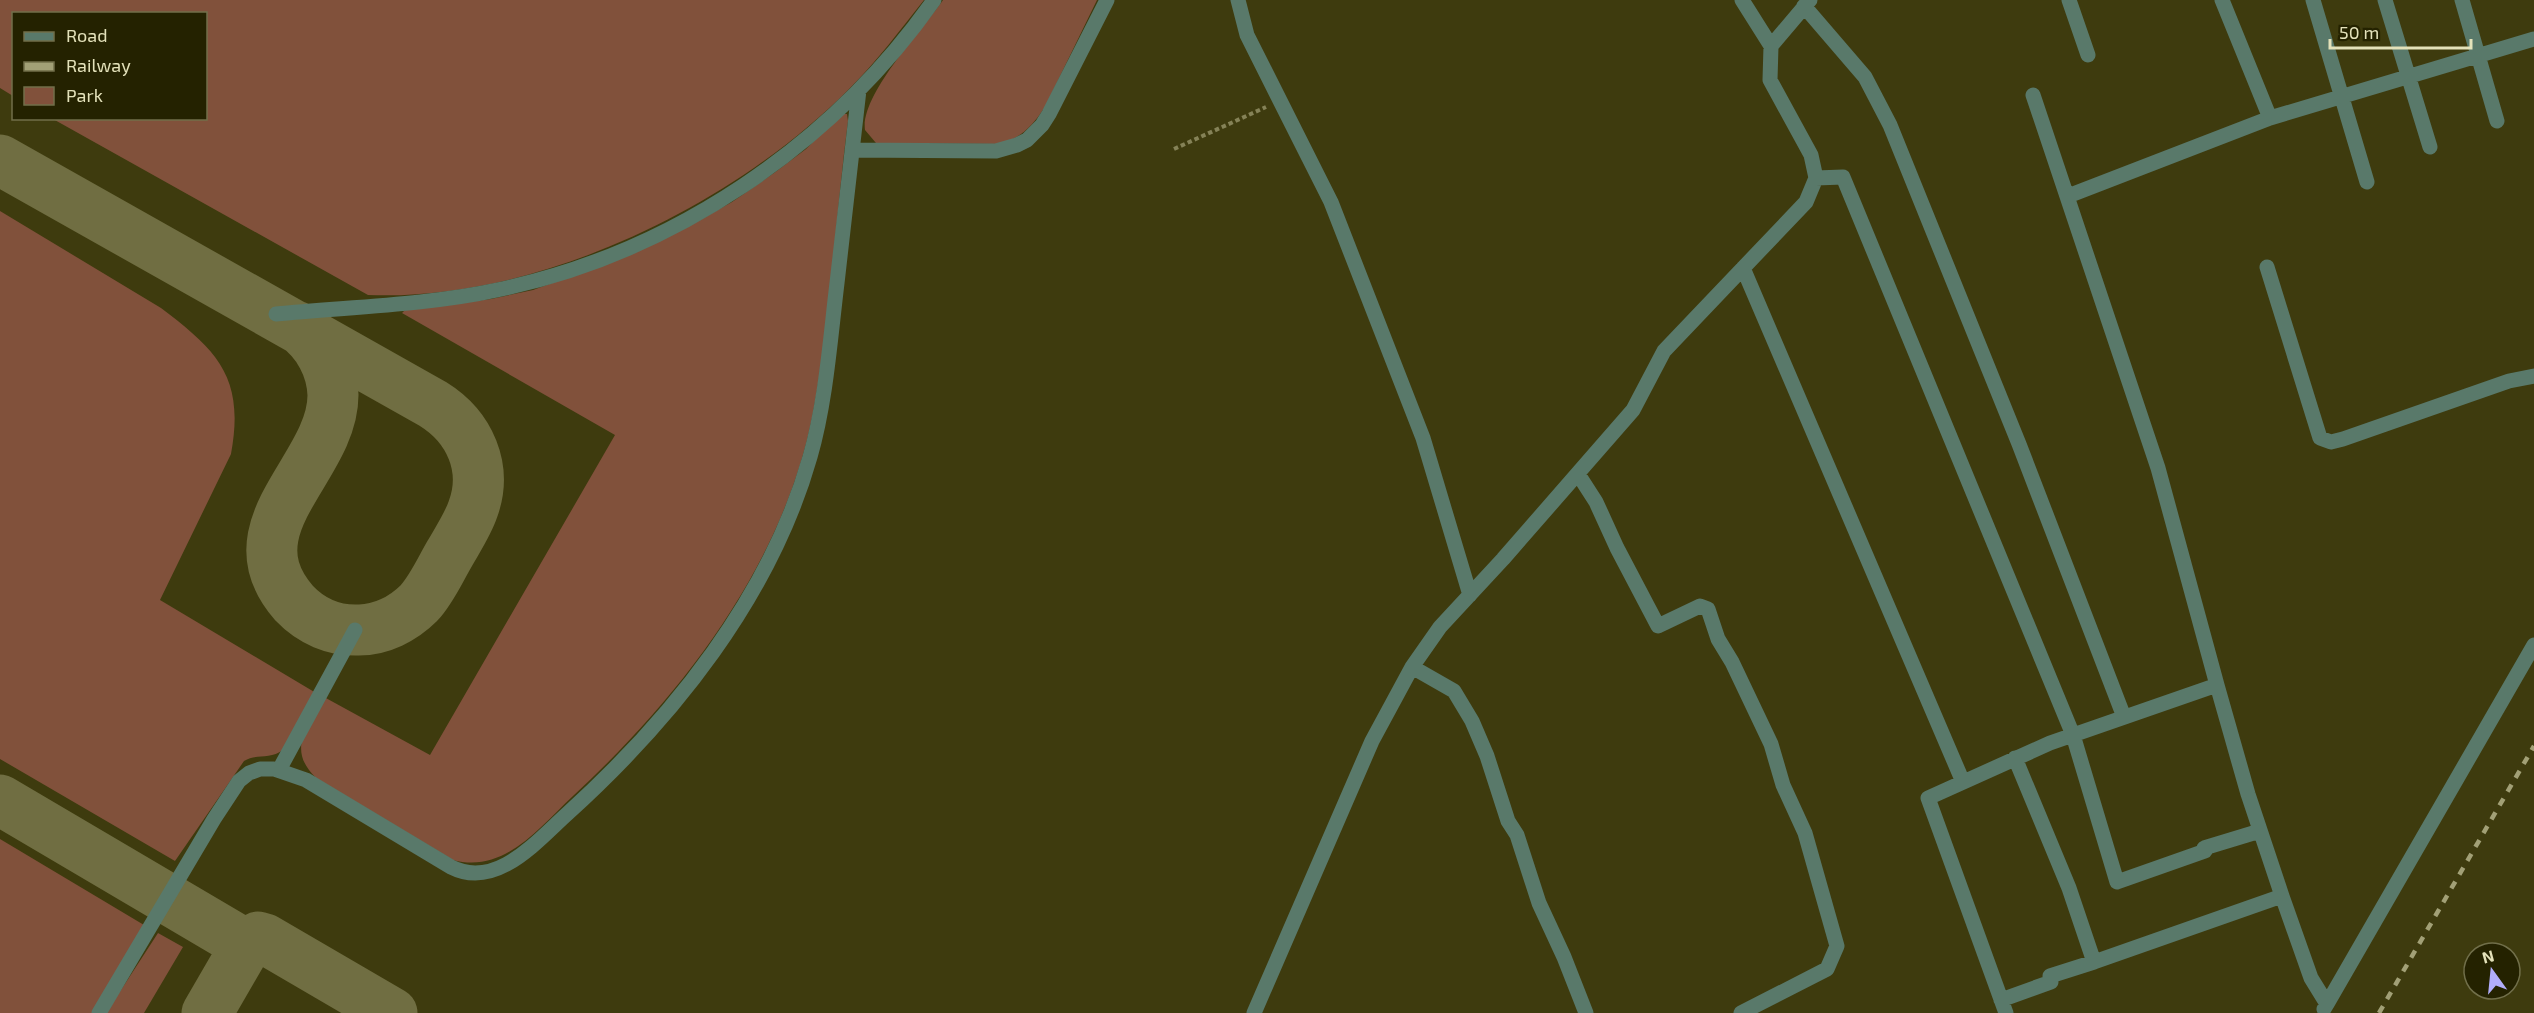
<svg xmlns="http://www.w3.org/2000/svg" width="2534" height="1013" viewBox="0 0 2534 1013" font-family="'Exo 2',sans-serif">
  <style>
    .green { fill: #81513b }
    .lines { fill: none; stroke-linecap: round; stroke-linejoin: round }
    .taxiway { stroke: #706e42; stroke-width: 51 }
    .path { stroke: #858257; stroke-width: 4; stroke-dasharray: 4.5 3; stroke-linecap: butt }
    .minor { stroke: #59796a; stroke-width: 15 }
    .rail { stroke: #a2a076; stroke-width: 4.5; stroke-dasharray: 8 8; stroke-linecap: butt }
  </style>
  <rect width="100%" height="100%" fill="#3e3b0e"/>
  <path class="green" d="M0,0H924C900,30 878,60 851,87C734,206 537,302 368,295L53,119L206,118V14H14L13,96L0,88Z
    M943,0H1097L1045,107C1033,125 1023,136 1002,144L876,143L865,130C860,95 923,29 943,0Z
    M844,114H847L848,121C835,220 831,320 812,418C782,566 681,696 573,796C539,828 504,874 453,860L316,778C286,748 308,729 324,697L430,755L615,435L402,313L405,310L491,299L533,290L601,265L687,227L732,202L774,173L806,149L836,119Z
    M0,211L161,308C218,351 245,378 231,454L160,600L316,693L283,750C270,760 257,753 244,761L175,861L0,759Z
    M0,839L144,925L92,1013H0Z
    M158,933L183,947L144,1013H106Z"/>
  <g class="lines">
    <path class="taxiway" d="M0,160L433,404C470,427 488,468 473,509C468,524 458,539 450,553C440,570 432,589 419,603C403,619 381,630 359,630C334,631 311,621 294,603C227,526 333,469 333,395C332,367 318,342 296,326
      M0,800L236,939
      M207,1013L247,944L258,937L265,939L392,1013"/>
    <path class="path" d="M1174,149L1266,107"/>
    <path class="minor" d="M1238,0L1247,35L1331,202L1423,438L1470,595
      M1742,0L1771,46
      M2069,0L2088,55
      M2222,0L2270,118L2534,39
      M2313,0L2367,182
      M2385,0L2430,147
      M2462,0L2497,121
      M1804,6L1865,77L1890,125L2019,444L2124,717
      M852,150L996,151L1017,145L1027,140L1042,125L1049,114L1107,0
      M1816,178L1843,177L2073,735L2117,882L2205,851L2204,848L2260,831
      M2068,196L2270,118
      M2267,267L2320,438L2331,442L2343,439L2509,381L2534,376
      M1743,268L1963,782
      M276,314C347,307 428,305 497,290C673,253 831,146 934,0
      M1578,474L1596,502L1617,548L1658,626L1700,606L1708,609L1718,639L1732,662L1771,744L1783,785L1805,833L1837,946L1827,969L1741,1013
      M1412,667L1454,691L1472,721L1487,756L1508,821L1517,835L1539,903L1564,957L1586,1013
      M2217,685L2248,794L2282,896L2311,978L2327,1004L2324,1009
      M2015,758L2069,888L2094,962L2282,896
      M279,770L355,630
      M2001,1000L2051,982L2050,976L2094,962
      M2327,1004L2534,645
      M99,1013L214,819L239,781L249,773L260,769H274L306,780L451,867C496,890 536,842 567,814C673,718 770,597 810,457C826,401 830,341 837,283C844,219 852,154 859,90
      M1254,1013L1372,741L1412,667L1440,627L1503,559L1633,410L1664,351L1806,202L1816,178L1811,155L1770,80L1771,46L1810,0
      M2006,1013L1928,798L2050,743L2217,685L2158,468L2033,95"/>
    <path class="rail" d="M2379,1013L2534,746"/>
  </g>
  <rect x="12" y="12" width="195" height="108" fill="#242200" stroke="#716f4a" stroke-width="1.5"/>
  <rect x="24" y="32" width="30" height="9" fill="#59796a" stroke="#716f4a" stroke-width="1.5"/>
  <text x="66" y="42" font-size="18" fill="#e4e2ba">Road</text>
  <rect x="24" y="62" width="30" height="9" fill="#a2a076" stroke="#716f4a" stroke-width="1.5"/>
  <text x="66" y="72" font-size="18" fill="#e4e2ba">Railway</text>
  <rect x="24" y="87" width="30" height="18" fill="#81513b" stroke="#716f4a" stroke-width="1.5"/>
  <text x="66" y="102" font-size="18" fill="#e4e2ba">Park</text>
  <g transform="translate(2492 971) rotate(345)"><circle r="28" fill="#242200" stroke="#716f4a" stroke-width="1.5"/>
  <path d="M0-4.5L10 22L0 15L-10 22Z" fill="#b1adfa"/>
  <text y="-9" font-size="16" font-weight="bold" text-anchor="middle" fill="#e4e2ba">N</text>
  </g>
  <path d="M2330 39v9h141v-9" fill="none" stroke="#e4e2ba" stroke-width="3"/>
  <text x="2339" y="39" font-size="18" fill="#e4e2ba" stroke="#242200" stroke-width="4.5" paint-order="stroke">50 m</text>
</svg>
